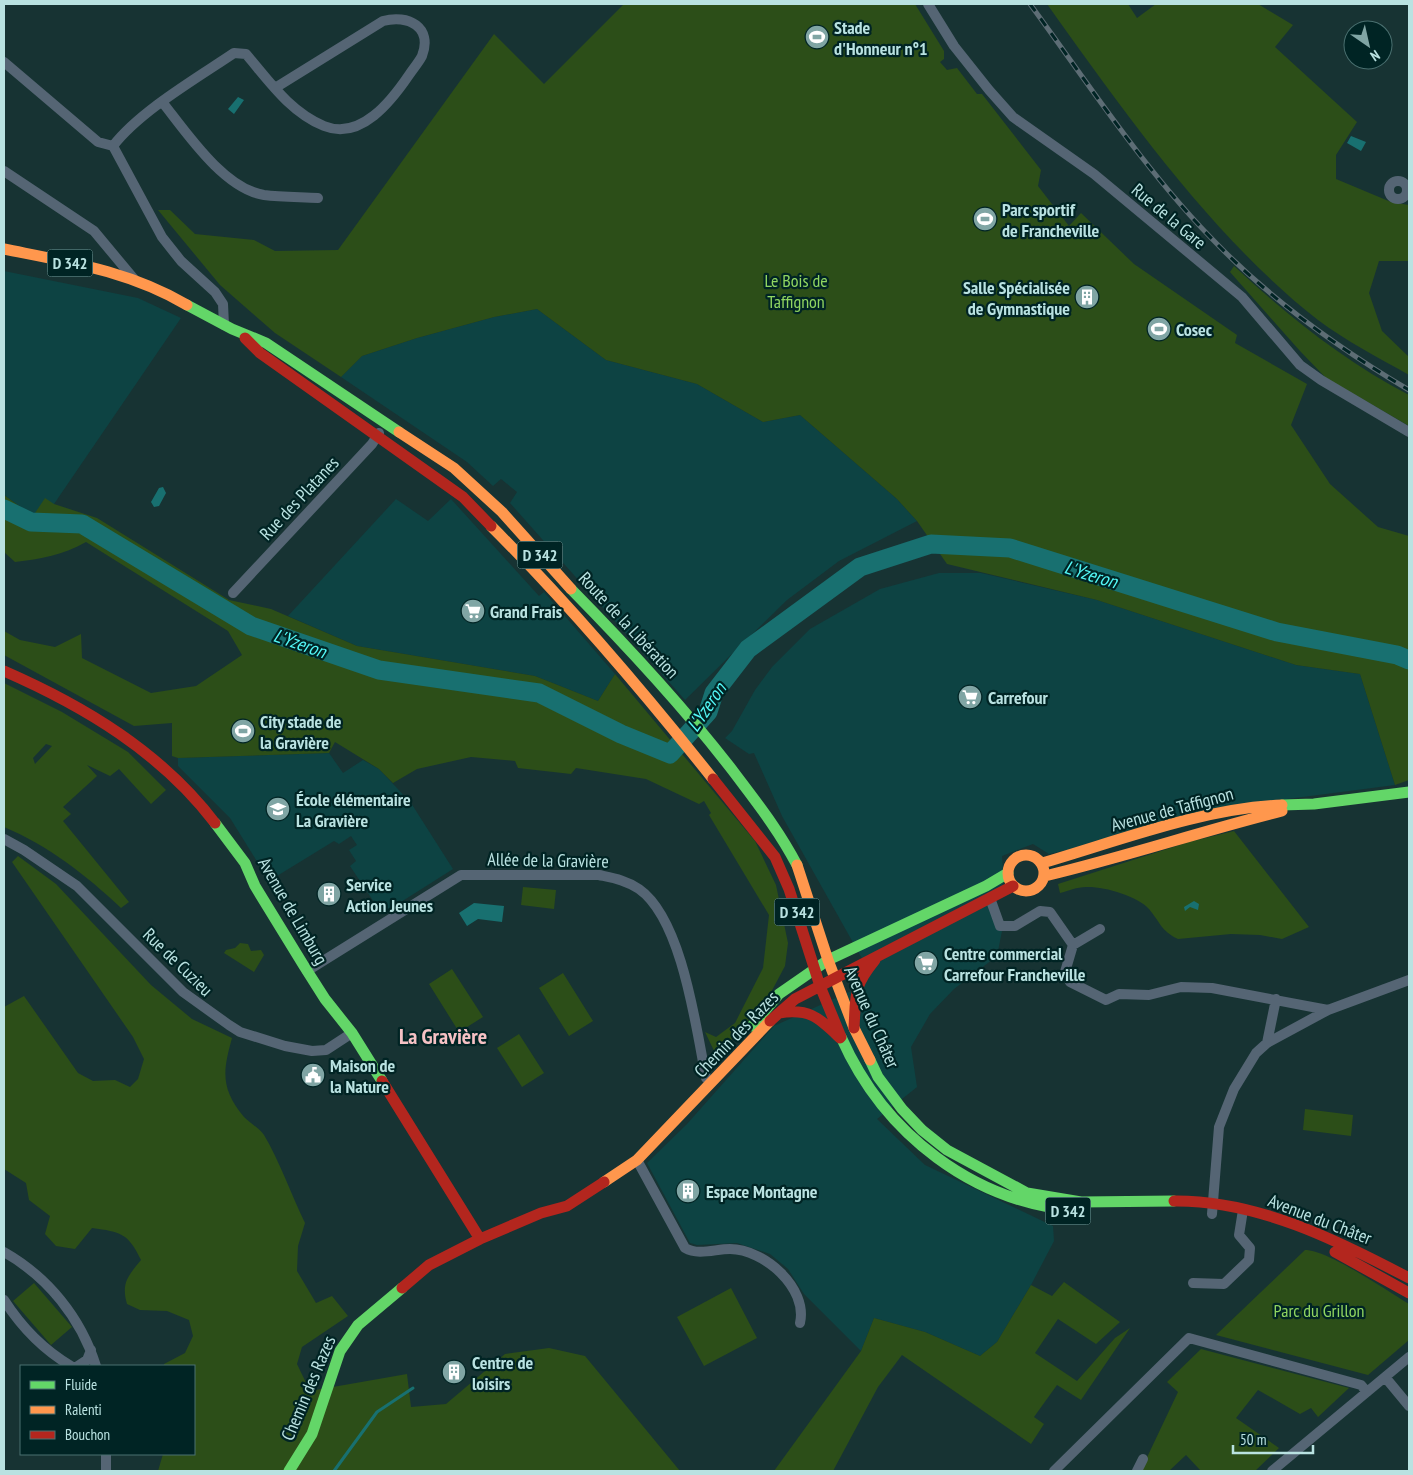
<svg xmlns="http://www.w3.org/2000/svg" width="1413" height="1475" viewBox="0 0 1413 1475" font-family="'PT Sans Narrow',sans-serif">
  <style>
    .built { fill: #0d4343 }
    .green { fill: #2c4e18; fill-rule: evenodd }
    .water { fill: #187070 }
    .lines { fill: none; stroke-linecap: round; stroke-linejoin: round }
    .stream { stroke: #187070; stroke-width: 3 }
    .river { stroke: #187070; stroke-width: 19 }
    .street { stroke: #556574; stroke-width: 10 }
    .fast { stroke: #63d668; stroke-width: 11 }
    .slow { stroke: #ff974d; stroke-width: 11 }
    .jam { stroke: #b3261e; stroke-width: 11 }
    .rail-casing { stroke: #5d6d75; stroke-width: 5 }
    .rail { stroke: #002424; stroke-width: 3; stroke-dasharray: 9; stroke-linecap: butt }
    .labels { text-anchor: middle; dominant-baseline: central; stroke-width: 4.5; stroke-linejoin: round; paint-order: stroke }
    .shield { fill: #002424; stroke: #82a9a8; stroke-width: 1 }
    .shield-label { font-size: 16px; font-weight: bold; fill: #b9e2e1 }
    .poi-label { font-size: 18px; font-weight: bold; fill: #b9e2e1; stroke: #002424; text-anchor: start }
    .street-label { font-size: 18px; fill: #b9e2e1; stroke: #002424 }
    .park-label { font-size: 18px; fill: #90d661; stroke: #002424 }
    .water-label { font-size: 19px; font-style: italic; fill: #53f8f7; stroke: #002424 }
    .district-label { font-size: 22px; font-weight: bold; fill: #f5c1c4; stroke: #002424 }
  </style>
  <rect width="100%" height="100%" fill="#173333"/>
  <path class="built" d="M4,271L138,298L181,318L54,504L33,516L4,495Z
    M537,309L606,360L697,384L763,422L800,415L897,499L917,521L839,561L787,600L685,700L510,503L517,492L501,479L493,486L467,462L341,377L362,356L417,338L494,317Z
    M396,499L428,521L451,499L539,596L544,592L615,674L598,701L535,676L357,646L288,616Z
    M939,573H981L1097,600L1296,665L1360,674L1395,785L1217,808L1137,828L1067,850L1049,854L1033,844L1002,856L1004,882L995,903L1002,931L997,956L954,989L930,1014L911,1047L917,1087L877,1119L925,1165L1053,1226L1054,1241L1031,1285L997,1342L980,1356L925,1332L874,1318L861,1351L804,1294L788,1269L770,1254L737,1243L697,1245L690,1243L647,1163L687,1124L774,1026L860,987L869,971L782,816L754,753L749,754L725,738L732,731L755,690L772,667L810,629L880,589Z
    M329,753L343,773L363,760L379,769L411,803L453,869L382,914L350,866L356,861L349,850L357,845L351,836L339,844L334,841L277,876L271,884L230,818L178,766V758Z"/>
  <path class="green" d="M624,4H915L944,51V59L940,62L947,70L957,68L977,94H982L1041,170L1038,186L1069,226L1081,213L1134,264L1237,335L1235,343L1307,384L1291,425L1330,484L1378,527L1409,536V780L1395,785L1360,674L1296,665L1097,600L947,564L917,521L897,499L800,415L763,422L697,384L606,360L537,309L494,317L417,338L362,356L341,377L275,333L220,285L158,210H170L195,234L254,240L275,251L338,250L494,34L544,84Z
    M1047,4H1128L1137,18L1156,4H1258L1293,25L1275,47L1357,122L1336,155V179L1391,202L1409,205V261H1379L1369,293L1382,331L1409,357V375C1379,358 1346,341 1318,320C1213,238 1124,112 1047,4Z
    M1234,266C1288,316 1344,361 1409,395V426L1326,378L1300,351L1230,272Z
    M4,495L33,516L45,498L54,504L97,518L229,600L271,609L357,646L535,676L598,701L615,674L755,841L776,885L788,943L785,966L768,998L717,1057L705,1032L716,1037L735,1023L763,968L769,915L709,815L711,813L704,801L699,804L646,779L576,768L571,774L518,768L515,761L471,757L417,769L393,783L379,769L335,742L329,753L178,758L172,756V723L134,726L4,655V631L20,640L55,647L81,634L82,658L151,693L196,686L242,655L228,631L86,542C63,555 41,559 15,562L4,552Z
    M4,683L62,712L128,752L166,790L151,804L119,769L110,776L87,765L97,776L63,807L71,814L63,821L129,902L121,908C86,875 49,846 4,827ZM46,744L52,746L35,764L33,758Z
    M1234,831L1309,927L1282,939L1260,935L1231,934L1178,939C1161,931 1160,922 1149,909C1138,896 1103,886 1086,887C1077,887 1068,891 1060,893L1058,884L1189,842Z
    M18,856L56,884L151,985L192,1019L232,1038C223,1071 220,1088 244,1117C250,1123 259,1128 264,1135C279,1160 292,1196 305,1223L298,1246L297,1271L316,1303L332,1296L348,1316L302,1347L297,1364L310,1391L407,1374L411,1407L446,1404L505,1354L549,1348L585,1356L680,1471H158L163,1454H194V1366H164V1364L185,1353L193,1336L189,1320L167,1311L140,1310L127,1304C121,1283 128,1276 141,1260C128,1233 121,1232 92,1228L75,1249L56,1246L45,1234L50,1216L29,1200L26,1183L4,1169V1007L24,996L78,1073L93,1081L115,1080L130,1087L138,1079L144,1059L133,1037L12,862Z
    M523,887L556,890L554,909L521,905Z
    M240,943L248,944L251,951L261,950L264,955L254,972L224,953L226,950L235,948Z
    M452,969L483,1017L459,1032L429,984Z
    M563,973L593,1021L569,1036L539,988Z
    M519,1034L544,1073L522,1087L497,1048Z
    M1305,1109L1353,1115L1351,1136L1303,1130Z
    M1305,1250C1328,1250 1386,1290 1409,1304V1340L1368,1375L1216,1335Z
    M1064,1282L1120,1322L1096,1344L1058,1319L1035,1353L1077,1381L1115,1338L1130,1328L1081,1400L1057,1385L1034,1417L1044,1424L1031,1444L902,1355L878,1387L833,1471H774L861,1351L874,1318L925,1332L980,1356L997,1342L1031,1285L1052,1296Z
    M34,1283L72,1327L51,1345L13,1301Z
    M731,1288L757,1338L704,1366L677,1317Z
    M1201,1349L1349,1388L1318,1417L1311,1408L1300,1414L1258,1390L1236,1418L1279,1448L1255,1471H1201L1186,1455L1169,1471H1142L1141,1470L1178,1392L1167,1382Z"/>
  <path class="water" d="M238,97L244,100L234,114L228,109Z
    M1351,136L1366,142L1361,151L1347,143Z
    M163,487L166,493L159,506L154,507L151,502L159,488Z
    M1194,901L1199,904L1198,910L1190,907L1185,911L1184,907Z
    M474,903L504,906L502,922L478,919L467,926L459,913Z"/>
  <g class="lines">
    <path class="stream" d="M334,1471L377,1412L413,1388"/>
    <path class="river" d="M4,509L31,522L82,524L251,626L379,670L539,693L621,734L670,754L708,712L714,693L748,649L860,567L931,544L1010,548L1277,632L1397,655L1409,660"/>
    <path class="street" d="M928,4L954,46L989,90L1013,117L1094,174L1242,297L1300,365L1321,380L1409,432
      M4,62L98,142L113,146
      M163,103C186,132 224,189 264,195C281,197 300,197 318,198
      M4,171L94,231L134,279
      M1389 190a9 9 0 1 1 18 0a9 9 0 1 1-18 0Z
      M224,325L223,304L215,292L181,261L162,237L113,146C140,111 197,78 234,53L246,54C269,81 290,112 324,126C361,141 392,100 409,75C413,69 419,62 422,56C433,27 408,14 383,21L275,88
      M233,593L372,444L379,433
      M4,839L24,850L77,886L183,992L229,1025L240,1032L285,1046L312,1051L326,1050L352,1033
      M990,898L1000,926H1015L1040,911L1050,912L1073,945L1065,972L1070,982L1106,1000L1119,994L1149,995L1181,987L1212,988L1328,1010
      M1073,945L1100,929
      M307,971L461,875H599C613,878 626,880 639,889C682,919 696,1027 706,1078
      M1267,1043L1276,999
      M637,1160L685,1248C699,1256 715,1249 730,1249C764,1249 808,1288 800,1323
      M1212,1214L1219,1127L1234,1089L1256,1053L1267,1043L1328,1010L1409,980
      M4,1252C48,1277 81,1318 96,1366
      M1193,1283L1224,1284L1249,1260L1250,1248L1239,1235L1243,1210
      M4,1300C22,1328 42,1349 71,1366
      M78,1366L87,1360L91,1350
      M1385,1377L1409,1406
      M106,1454V1471
      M1054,1471L1189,1338L1361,1385L1367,1392
      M1137,1471L1143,1459
      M1272,1471L1409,1357"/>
    <path class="fast" d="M187,305L232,329L266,343L399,432
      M571,589C628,647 683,706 733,771C757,803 778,829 797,865
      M1282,805L1314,804L1409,792
      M215,823L245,863L255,886L304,966L325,999L352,1033L382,1081
      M752,1026L779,994L828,960L986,886L1008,873
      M841,1037C884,1134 974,1204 1081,1211
      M870,1060L878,1077L902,1109L922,1130L947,1150L1027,1193L1081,1202L1174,1201
      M289,1471L312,1434L340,1351L358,1325L402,1288"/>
    <path class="slow" d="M4,249C69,262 129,271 187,305
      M399,432L454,468L502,512L571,589
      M491,526C571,606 643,691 713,779
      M1008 873a18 18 0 1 1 36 0a18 18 0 1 1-36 0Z
      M1042,863C1118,841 1203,808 1282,805
      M797,865L828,960L854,1028L870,1060
      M1045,876C1125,857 1202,831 1282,811
      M604,1182L637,1160L770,1021"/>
    <path class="jam" d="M245,338L260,353L463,497L491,526
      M4,671C84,706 161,752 215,823
      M713,779L775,857L789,889L820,986L841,1037
      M779,1013C810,1008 819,1018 840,1038
      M770,1021L795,999L1013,886
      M854,1028C856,994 853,987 875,960
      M382,1081L480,1239
      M1174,1201C1257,1200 1337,1240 1409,1278
      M1335,1252L1409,1293
      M402,1288L429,1265L480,1239L541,1213L567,1206L604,1182"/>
    <g class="rail-casing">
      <path id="rail" d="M1030,4C1090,86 1147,174 1219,246C1275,303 1340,349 1409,390"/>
    </g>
    <use href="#rail" class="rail"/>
  </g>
  <defs>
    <g id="stadium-disc" transform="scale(1.25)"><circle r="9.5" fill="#80a5a4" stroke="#002424"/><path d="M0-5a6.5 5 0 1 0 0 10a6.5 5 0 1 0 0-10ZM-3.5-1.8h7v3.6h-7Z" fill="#fff"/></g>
    <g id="building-disc" transform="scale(1.25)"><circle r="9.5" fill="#80a5a4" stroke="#002424"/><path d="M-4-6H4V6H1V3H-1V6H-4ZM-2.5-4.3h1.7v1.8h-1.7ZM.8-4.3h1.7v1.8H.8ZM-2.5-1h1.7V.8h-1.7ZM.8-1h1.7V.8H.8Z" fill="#fff"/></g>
    <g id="supermarket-disc" transform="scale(1.25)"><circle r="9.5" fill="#80a5a4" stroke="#002424"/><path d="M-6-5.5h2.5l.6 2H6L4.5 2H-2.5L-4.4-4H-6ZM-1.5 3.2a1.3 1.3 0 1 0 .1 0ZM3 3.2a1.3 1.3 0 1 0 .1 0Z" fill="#fff"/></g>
    <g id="school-disc" transform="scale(1.25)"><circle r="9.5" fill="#80a5a4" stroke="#002424"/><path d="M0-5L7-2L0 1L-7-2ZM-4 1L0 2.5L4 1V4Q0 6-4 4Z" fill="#fff"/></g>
    <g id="civic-disc" transform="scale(1.25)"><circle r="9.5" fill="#80a5a4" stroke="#002424"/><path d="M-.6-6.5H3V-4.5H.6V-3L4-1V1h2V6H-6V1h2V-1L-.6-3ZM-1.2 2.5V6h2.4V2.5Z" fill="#fff"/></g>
  </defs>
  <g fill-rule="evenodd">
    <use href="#stadium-disc" x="817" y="37"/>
    <use href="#stadium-disc" x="985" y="219"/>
    <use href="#building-disc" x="1087" y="297"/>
    <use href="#stadium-disc" x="1159" y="329"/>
    <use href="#supermarket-disc" x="473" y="611"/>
    <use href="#supermarket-disc" x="970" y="697"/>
    <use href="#stadium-disc" x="243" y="731"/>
    <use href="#school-disc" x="278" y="809"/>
    <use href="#building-disc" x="329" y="894"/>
    <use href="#supermarket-disc" x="926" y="963"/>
    <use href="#civic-disc" x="313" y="1075"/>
    <use href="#building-disc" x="688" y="1191"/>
    <use href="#building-disc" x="454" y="1372"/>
  </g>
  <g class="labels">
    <g class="shield">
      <rect x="47.5" y="249.5" width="45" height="27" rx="4"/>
      <rect x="517.5" y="541.5" width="45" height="27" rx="4"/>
      <rect x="774.5" y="898.5" width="45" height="27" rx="4"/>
      <rect x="1045.5" y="1197.5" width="45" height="27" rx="4"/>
    </g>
    <g class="shield-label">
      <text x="70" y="263">D 342</text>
      <text x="540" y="555">D 342</text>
      <text x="797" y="912">D 342</text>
      <text x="1068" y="1211">D 342</text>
    </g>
    <g class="poi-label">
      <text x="834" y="27">Stade<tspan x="834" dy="21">d'Honneur n°1</tspan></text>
      <text x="1002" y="209">Parc sportif<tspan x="1002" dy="21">de Francheville</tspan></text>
      <text x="1070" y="287" text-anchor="end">Salle Spécialisée<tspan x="1070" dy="21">de Gymnastique</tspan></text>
      <text x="1176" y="329">Cosec</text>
      <text x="490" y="611">Grand Frais</text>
      <text x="988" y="697">Carrefour</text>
      <text x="260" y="721">City stade de<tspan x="260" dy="21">la Gravière</tspan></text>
      <text x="296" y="799">École élémentaire<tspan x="296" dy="21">La Gravière</tspan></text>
      <text x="346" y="884">Service<tspan x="346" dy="21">Action Jeunes</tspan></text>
      <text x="944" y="953">Centre commercial<tspan x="944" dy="21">Carrefour Francheville</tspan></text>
      <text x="330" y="1065">Maison de<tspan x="330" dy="21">la Nature</tspan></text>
      <text x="706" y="1191">Espace Montagne</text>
      <text x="472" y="1362">Centre de<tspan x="472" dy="21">loisirs</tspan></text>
    </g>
    <g class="street-label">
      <text transform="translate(1169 216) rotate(40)">Rue de la Gare</text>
      <text transform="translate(299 498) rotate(-47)">Rue des Platanes</text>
      <text transform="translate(629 625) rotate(47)">Route de la Libération</text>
      <text transform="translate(1172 809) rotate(-15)">Avenue de Taffignon</text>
      <text transform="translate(548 860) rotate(1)">Allée de la Gravière</text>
      <text transform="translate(293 911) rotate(60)">Avenue de Limburg</text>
      <text transform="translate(178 962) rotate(44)">Rue de Cuzieu</text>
      <text transform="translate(872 1017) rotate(66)">Avenue du Châter</text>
      <text transform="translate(736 1034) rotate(-46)">Chemin des Razes</text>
      <text transform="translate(1320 1219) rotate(21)">Avenue du Châter</text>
      <text transform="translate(308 1388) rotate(-67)">Chemin des Razes</text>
    </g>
    <g class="park-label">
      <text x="796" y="280">Le Bois de<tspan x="796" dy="21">Taffignon</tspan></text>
      <text x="1319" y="1310">Parc du Grillon</text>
    </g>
    <g class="water-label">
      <text transform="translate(1091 574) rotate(17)">L'Yzeron</text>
      <text transform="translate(300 643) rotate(19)">L'Yzeron</text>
      <text transform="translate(706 707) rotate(-56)">L'Yzeron</text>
    </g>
    <g class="district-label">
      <text x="443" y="1036">La Gravière</text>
    </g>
  </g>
  <rect width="1413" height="1475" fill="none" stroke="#b9e2e1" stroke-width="10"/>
  <rect x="20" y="1365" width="175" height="90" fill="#002424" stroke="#4a7070"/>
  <rect x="30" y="1381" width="25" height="8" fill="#63d668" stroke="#4a7070"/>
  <text x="65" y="1390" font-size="15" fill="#b9e2e1">Fluide</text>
  <rect x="30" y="1406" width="25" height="8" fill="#ff974d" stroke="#4a7070"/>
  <text x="65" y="1415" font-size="15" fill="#b9e2e1">Ralenti</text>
  <rect x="30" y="1431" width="25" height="8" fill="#b3261e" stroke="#4a7070"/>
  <text x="65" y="1440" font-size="15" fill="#b9e2e1">Bouchon</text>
  <g transform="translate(1368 45) rotate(146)"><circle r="24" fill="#002424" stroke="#4a7070"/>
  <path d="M0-4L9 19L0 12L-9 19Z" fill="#80a5a4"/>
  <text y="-8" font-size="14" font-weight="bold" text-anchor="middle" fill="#b9e2e1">N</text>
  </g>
  <path d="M1233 1445v8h80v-8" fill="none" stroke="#b9e2e1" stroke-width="2.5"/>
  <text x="1240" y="1445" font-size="15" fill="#b9e2e1" stroke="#002424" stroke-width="4" paint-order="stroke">50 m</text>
</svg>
